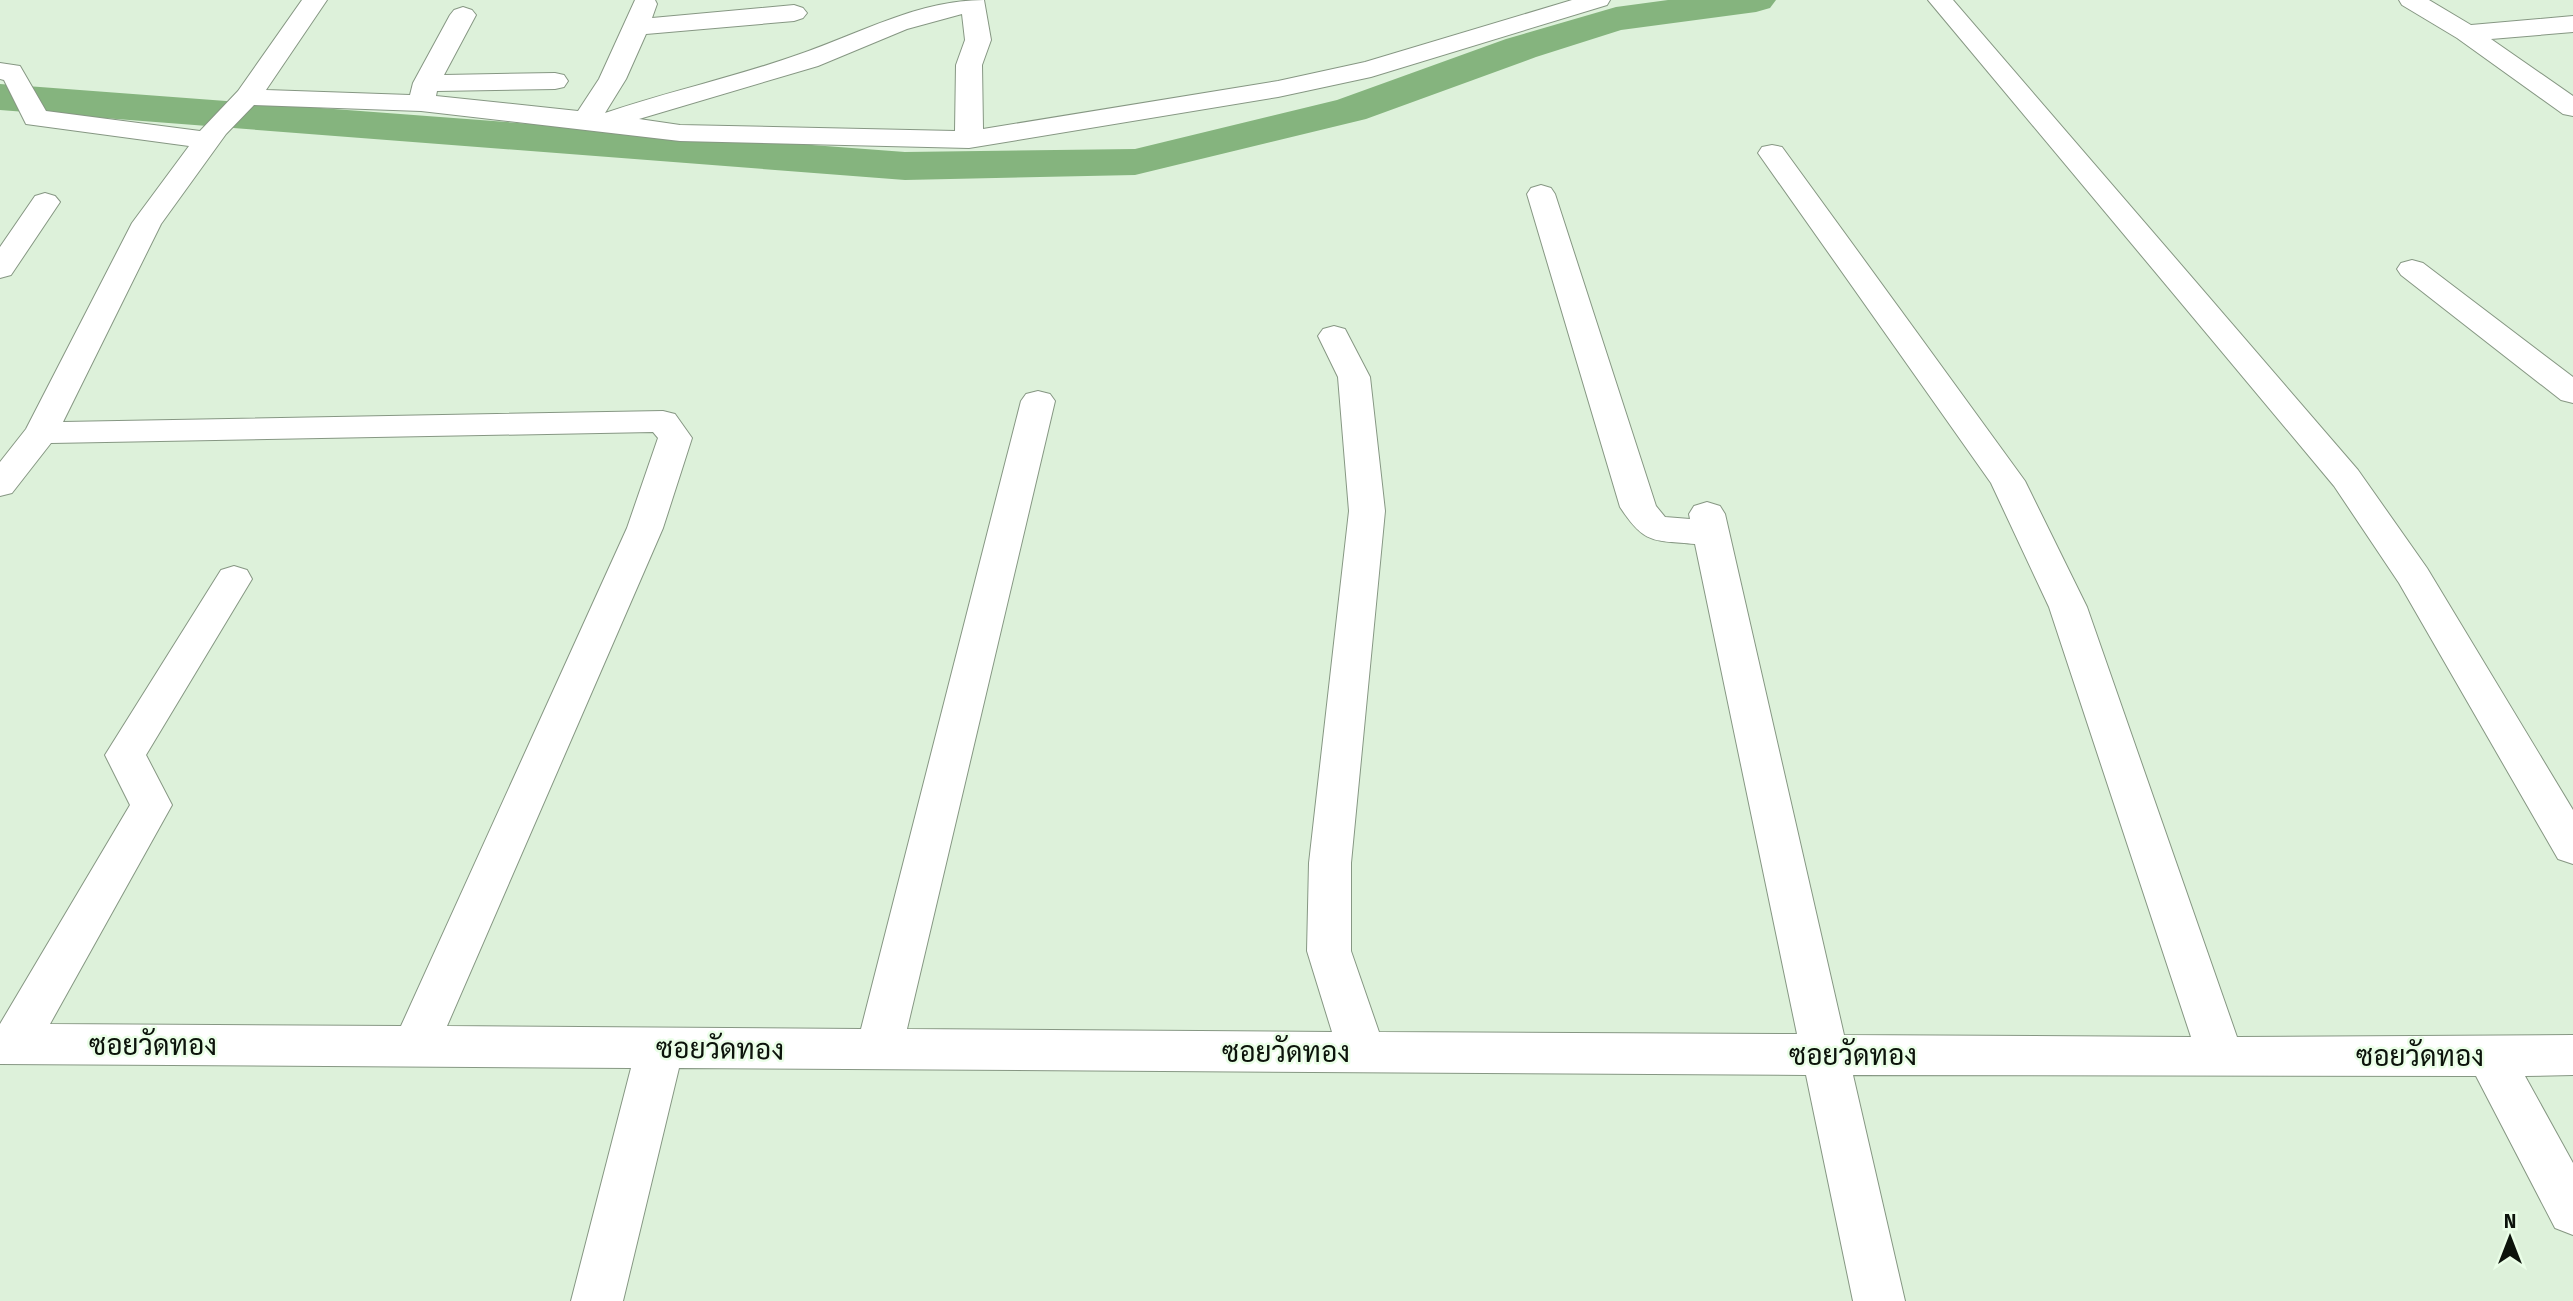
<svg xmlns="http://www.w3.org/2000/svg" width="2573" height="1301" viewBox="0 0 2573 1301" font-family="'Fira Sans',Sarabun,sans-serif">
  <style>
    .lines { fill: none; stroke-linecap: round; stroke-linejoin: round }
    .canal { fill: #85b47e; fill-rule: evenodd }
    .minor-casing { stroke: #869783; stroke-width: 2 }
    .minor { fill: #fff; fill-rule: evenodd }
    .labels { text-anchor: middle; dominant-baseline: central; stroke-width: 5; stroke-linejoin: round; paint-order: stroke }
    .near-street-label { font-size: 28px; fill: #0c130b; stroke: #eafee7 }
  </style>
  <rect width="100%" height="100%" fill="#ddf1da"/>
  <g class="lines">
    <path class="canal" d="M1668,0H1776L1770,8L1756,12L1621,30L1536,57L1366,119L1135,175L905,180L0,110V84L905,152L1135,149L1337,100L1506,39L1616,7Z"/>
    <g class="minor-casing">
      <path id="minor" d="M302,0H327L266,90L410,95L413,83L450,15L454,10L463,7L472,10L476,15L444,75L555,73L564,75L568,81L564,87L555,89L437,91L436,96L578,111L599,79L635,0H655L657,4L652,18L794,5L803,8L807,13L803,18L794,21L646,34L626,79L605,113C669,91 736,77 800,54C861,33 919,0 984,0L991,40L982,65L983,129L1278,81L1365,62L1572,0H1610L1607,5L1371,77L1278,97L969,148L680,141L421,111L254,105L226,134L161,224L63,422L663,411L675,414L692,438L663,528L447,1026L861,1029L1021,401L1026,394L1038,391L1050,394L1055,401L907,1029L1332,1032L1307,951L1309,863L1349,511L1338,377L1318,336L1323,329L1334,326L1345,329L1370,377L1385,511L1351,863V951L1379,1032L1797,1034L1695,544C1653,540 1645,545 1620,507L1527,194L1531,188L1541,185L1551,188L1555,194L1656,506L1665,517L1690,519L1689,514L1694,506L1707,502L1720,506L1725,514L1844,1035L2191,1037L2049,607L1991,483L1758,153L1762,147L1772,145L1782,147L2025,481L2087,607L2237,1037L2573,1035V1075L2525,1076L2573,1163V1235L2555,1228L2476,1076L1853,1075L1905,1301H1853L1806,1075L679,1068L623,1301H571L631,1068L0,1064V1024L130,805L105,755L221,570L234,566L247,570L252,579L146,755L172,805L50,1024L401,1026L627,528L658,438L653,432L51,443L12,493L0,496V462L26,429L132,223L189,146L26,124L4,80L0,79V63L20,66L46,111L200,131L238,91ZM962,14L965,40L956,65L955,131L680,125L639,119L818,66L907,29Z
        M1928,0H1953L2358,470L2427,568L2573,810V864L2558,859L2399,583L2334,486Z
        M2399,0H2429L2471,25L2573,16V32L2491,39L2573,96V116L2563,114L2457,38L2402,5Z
        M45,193L55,196L60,202L11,275L0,278V247L35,196Z
        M2412,260L2423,263L2573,377V403L2561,400L2401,275L2397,269L2401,263Z"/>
    </g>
    <use href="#minor" class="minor"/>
  </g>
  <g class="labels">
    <g class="near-street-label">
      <text x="153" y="1045">ซอยวัดทอง</text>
      <text transform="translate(720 1049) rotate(1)">ซอยวัดทอง</text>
      <text x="1286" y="1052">ซอยวัดทอง</text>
      <text x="1853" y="1055">ซอยวัดทอง</text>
      <text x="2420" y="1056">ซอยวัดทอง</text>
    </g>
  </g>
  <g transform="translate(2510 1238)" stroke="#eafee7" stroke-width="5" paint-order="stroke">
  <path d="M0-5L12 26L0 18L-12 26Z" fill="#0c130b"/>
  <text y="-10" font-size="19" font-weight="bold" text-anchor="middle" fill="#0c130b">N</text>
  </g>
</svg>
